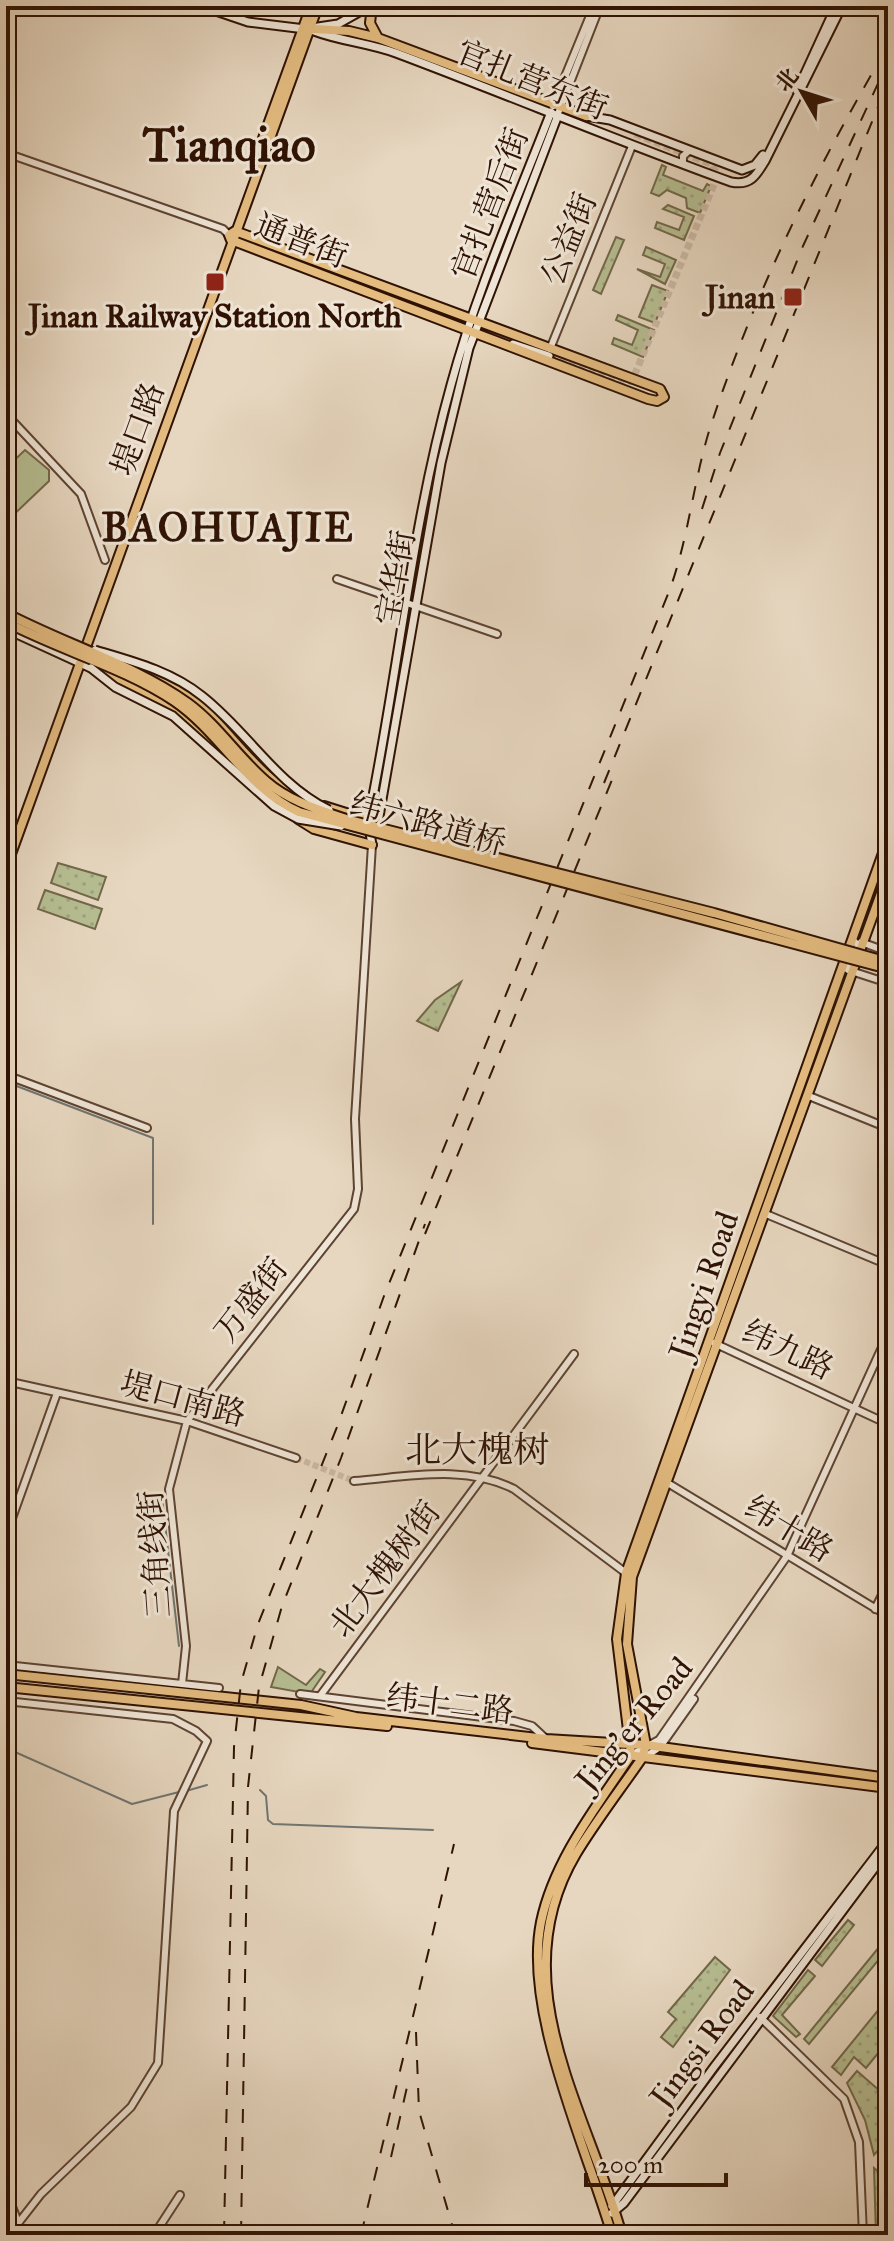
<svg xmlns="http://www.w3.org/2000/svg" width="894" height="2241" viewBox="0 0 894 2241" font-family="'IM FELL Great Primer','Noto Serif SC',serif">
  <style>
    .grass { fill: url(#grass-dots); stroke: #72684a; stroke-width: 2 }
    .park { fill: #b6be92; stroke: #72684a; stroke-width: 2 }
    .lines { fill: none; stroke-linecap: round; stroke-linejoin: round }
    .stream { stroke: #707572; stroke-width: 2 }
    .river { stroke: #9bb7bc; stroke-width: 8 }
    .tertiary-tunnel { stroke: #cbb9a4; stroke-width: 6; stroke-dasharray: 6 3; stroke-linecap: butt }
    .secondary-tunnel { stroke: #cbb9a4; stroke-width: 7; stroke-dasharray: 7 3.5; stroke-linecap: butt }
    .tertiary-casing { stroke: #5d4332; stroke-width: 10 }
    .secondary-casing { stroke: #2f1203; stroke-width: 11 }
    .primary-casing { stroke: #2f1203; stroke-width: 12 }
    .tertiary { stroke: #efe5d6; stroke-width: 6 }
    .secondary { stroke: #efe5d6; stroke-width: 7 }
    .primary { stroke: #e4bc80; stroke-width: 8 }
    .rail { stroke: #2f1203; stroke-width: 2; stroke-dasharray: 14 14; stroke-linecap: butt }
    .secondary-bridge-casing { stroke: #2f1203; stroke-width: 11; stroke-linecap: butt }
    .primary-bridge-casing { stroke: #2f1203; stroke-width: 12; stroke-linecap: butt }
    .secondary-bridge { stroke: #efe5d6; stroke-width: 7 }
    .primary-bridge { stroke: #e4bc80; stroke-width: 8 }
    .poi-dot { fill: #8f2418; stroke: #efe5d6; stroke-width: 3 }
    .labels { text-anchor: middle; dominant-baseline: central; stroke-width: 6; stroke-linejoin: round; paint-order: stroke }
    .street-label { font-size: 32px; fill: #2f1203; stroke: #efe5d6 }
    .poi-label { font-size: 32px; font-weight: bold; fill: #2f1203; stroke: #efe5d6; text-anchor: end }
    .quarter-label { font-size: 36px; fill: #2f1203; stroke: #efe5d6 }
    .district-label { font-size: 40px; font-weight: bold; letter-spacing: 2px; fill: #2f1203; stroke: #efe5d6 }
    .town-label { font-size: 48px; font-weight: bold; fill: #2f1203; stroke: #efe5d6 }
  </style>
  <defs>
    <pattern id="grass-dots" width="8" height="8" patternUnits="userSpaceOnUse" patternTransform="scale(2)"><rect width="8" height="8" fill="#b6be92"/><path d="M2 2h.1M6 6h.1" fill="none" stroke="#9da27c" stroke-width="1.8" stroke-linecap="round"/></pattern>
  </defs>
  <rect width="100%" height="100%" fill="#e7d7c0"/>
  <filter id="stains"><feTurbulence type="fractalNoise" baseFrequency=".0025" numOctaves="4"/><feColorMatrix values="0 0 0 0 .2 0 0 0 0 .09 0 0 0 0 .02 0 0 0 .5 -.17"/></filter>
  <radialGradient id="worn" r=".72"><stop offset=".6" stop-color="#630" stop-opacity="0"/><stop offset="1" stop-color="#630" stop-opacity=".3"/></radialGradient>
  <path class="grass" d="M662,165L666,167L663,175L703,191L707,184L711,186L700,213L687,208L686,198L667,190L659,196L651,193Z
    M668,205L694,216L684,240L655,228L657,222L679,230L684,217L663,209Z
    M616,237L624,240L601,294L593,290Z
    M646,247L676,260L665,284L637,269L660,277L665,264L643,255Z
    M652,285L668,291L655,323L639,317Z
    M618,315L654,330L643,357L612,344L614,338L632,345L638,330L616,320Z
    M58,863L106,877L98,900L51,883Z
    M45,890L102,909L95,929L38,909Z
    M461,982L438,1031L417,1021L435,1000Z
    M848,1920L854,1925L822,1966L815,1960Z
    M880,1946L886,1951L809,2044L804,2039Z
    M715,1957L730,1970L673,2047L661,2037L676,2019L668,2012Z
    M808,1970L815,1976L782,2015L800,2034L796,2037L773,2016Z
    M888,1998V2041L866,2068L854,2057L841,2075L832,2067Z
    M857,2071L881,2092L888,2085V2139L874,2155L865,2120L847,2083Z
    M874,2168L884,2176L888,2173V2235H876Z"/>
  <path class="park" d="M25,450L49,470V481L6,522V468Z
    M278,1667L306,1685L320,1669L325,1672L310,1694L271,1687Z"/>
  <g class="lines">
    <path class="stream" d="M85,495L96,527
      M6,1082L153,1138V1224
      M162,1498L179,1646
      M6,1748L132,1804L179,1792
      M260,1790L266,1796L268,1820L273,1824L433,1830
      M186,1791L207,1785"/>
    <path class="river" d="M228,6L276,13L314,6"/>
    <path class="tertiary-tunnel" d="M296,1458L354,1481"/>
    <path class="secondary-tunnel" d="M549,356L621,383L632,381L718,175L711,164L635,134"/>
    <g class="tertiary-casing">
      <path id="tertiary" d="M553,106L594,6
        M559,111L600,6
        M6,153L223,229L229,235
        M683,164V156L689,151
        M550,349L632,146
        M6,414L81,494L105,560
        M337,579L497,634
        M853,940L858,945L848,970L888,983
        M861,942L888,952
        M6,1075L147,1128
        M809,1096L888,1128
        M766,1214L888,1265
        M714,1343L888,1424
        M6,1381L187,1421L296,1458
        M354,1481C407,1477 465,1464 514,1489L626,1573
        M666,1482L888,1616
        M6,1535L57,1393
        M875,1609L888,1583
        M6,1665L219,1688
        M182,1684L186,1646L169,1489L187,1421L354,1209L358,1189L355,1119L372,845
        M300,1694L514,1721L532,1726L546,1739
        M320,1696L574,1354
        M6,1701L173,1719L196,1731L207,1741L174,1811L158,2063L131,2107L41,2194L9,2235
        M631,1755L659,1740L787,1556L888,1334
        M645,1757L660,1747L694,1699
        M760,2017L844,2099L859,2142L863,2235
        M6,2191L23,2235
        M154,2235L180,2195"/>
    </g>
    <g class="secondary-casing">
      <path id="secondary" d="M201,6L248,22L305,29
        M318,27L338,24L370,6
        M314,31C340,41 369,43 396,53C508,95 618,141 731,182C750,186 756,176 765,161L842,6
        M797,91L836,6
        M586,116L610,120L742,170L755,165L763,155
        M513,344L549,356
        M6,629L91,668
        M377,828L441,463L469,348L558,115
        M372,845L368,821C398,676 411,528 451,385C476,292 516,202 551,112
        M612,2206L714,2067L888,1840
        M612,2213L624,2203L888,1850"/>
    </g>
    <g class="primary-casing">
      <path id="primary" d="M372,6L370,23L378,38
        M314,29L349,31L378,38L586,116
        M262,141L311,6
        M235,231L660,389L664,397L657,401L648,399L231,240L229,235Z
        M118,660C146,672 177,683 200,705C233,735 264,785 307,801
        M94,669L170,705L229,762
        M324,806L378,823
        M298,819L314,829L372,845
        M6,868L318,6
        M6,1674L301,1705L356,1717L546,1739L646,1745L888,1778
        M6,1687L387,1726
        M532,1743L888,1788
        M631,1755L617,1639L626,1573L888,839
        M612,2235C586,2146 523,2011 541,1922C554,1860 597,1806 631,1755
        M622,2235C587,2110 500,1982 576,1854C596,1821 620,1790 642,1758L646,1745L627,1644L632,1577L888,874"/>
    </g>
    <use href="#tertiary" class="tertiary"/>
    <use href="#secondary" class="secondary"/>
    <use href="#primary" class="primary"/>
    <path class="rail" d="M702,509L720,453L803,246L881,77
      M604,783L882,97
      M425,1234L614,775
      M416,2032L419,2111L455,2235
      M391,2157L407,2087
      M224,2235L234,1747L241,1683L258,1624L337,1427L384,1296L670,589C690,533 694,474 713,419C757,287 818,165 888,46
      M241,2235L248,1787L259,1687L282,1606L341,1458L425,1224
      M361,2235L454,1844"/>
    <g class="secondary-bridge-casing">
      <path id="secondary-bridge" d="M95,650C132,661 171,671 202,696C248,732 275,783 329,810
        M91,668L115,687L173,716L274,806L298,819L341,826"/>
    </g>
    <g class="primary-bridge-casing">
      <path id="primary-bridge" d="M6,613C63,643 137,666 188,703C218,725 238,757 266,781C290,802 320,810 349,820L714,913L888,962
        M6,622C59,650 125,668 174,701C221,733 246,788 299,812L888,969"/>
    </g>
    <use href="#secondary-bridge" class="secondary-bridge"/>
    <use href="#primary-bridge" class="primary-bridge"/>
  </g>
  <g class="poi-dot">
    <rect x="205" y="272" width="20" height="20" rx="4"/>
    <rect x="783" y="287" width="20" height="20" rx="4"/>
  </g>
  <g class="labels">
    <g class="street-label">
      <text transform="translate(532 80) rotate(22)">官扎营东街</text>
      <text transform="translate(490 204) rotate(-69)">官扎营后街</text>
      <text transform="translate(569 239) rotate(-68)">公益街</text>
      <text transform="translate(301 241) rotate(21)">通普街</text>
      <text transform="translate(138 429) rotate(-70)">堤口路</text>
      <text transform="translate(396 578) rotate(-80)">宝华街</text>
      <text transform="translate(428 824) rotate(15)">纬六路道桥</text>
      <text transform="translate(704 1285) rotate(-71)">Jingyi Road</text>
      <text transform="translate(251 1300) rotate(-52)">万盛街</text>
      <text transform="translate(788 1350) rotate(25)">纬九路</text>
      <text transform="translate(183 1399) rotate(15)">堤口南路</text>
      <text transform="translate(789 1529) rotate(31)">纬十路</text>
      <text transform="translate(155 1554) rotate(-94)">三角线街</text>
      <text transform="translate(385 1569) rotate(-53)">北大槐树街</text>
      <text transform="translate(450 1704) rotate(7)">纬十二路</text>
      <text transform="translate(634 1724) rotate(-50)">Jing'er Road</text>
      <text transform="translate(702 2044) rotate(-53)">Jingsi Road</text>
    </g>
    <g class="poi-label">
      <text x="775" y="297">Jinan</text>
      <text x="215" y="316" text-anchor="middle">Jinan Railway Station North</text>
    </g>
    <g class="quarter-label">
      <text x="477" y="1450">北大槐树</text>
    </g>
    <g class="district-label">
      <text x="228" y="527">BAOHUAJIE</text>
    </g>
    <g class="town-label">
      <text x="229" y="144">Tianqiao</text>
    </g>
  </g>
  <rect width="894" height="2241" fill="none" stroke="#e7d7c0" stroke-width="32"/>
  <rect x="8" y="8" width="878" height="2225" fill="none" stroke="#2f1203" stroke-width="4"/>
  <rect x="16" y="16" width="862" height="2209" fill="none" stroke="#2f1203" stroke-width="2"/>
  <g transform="translate(802 92) rotate(309)" stroke="#efe5d6" stroke-width="6" paint-order="stroke">
  <path d="M0-6L14 30L0 20L-14 30Z" fill="#2f1203"/>
  <text y="-12" font-size="22" font-weight="bold" text-anchor="middle" fill="#2f1203">北</text>
  </g>
  <path d="M586 2173v12h140v-12" fill="none" stroke="#2f1203" stroke-width="4"/>
  <text x="598" y="2173" font-size="24" fill="#2f1203" stroke="#efe5d6" stroke-width="6" paint-order="stroke">200 m</text>
  <rect width="100%" height="100%" filter="url(#stains)"/>
  <rect width="100%" height="100%" fill="url(#worn)"/>
</svg>
